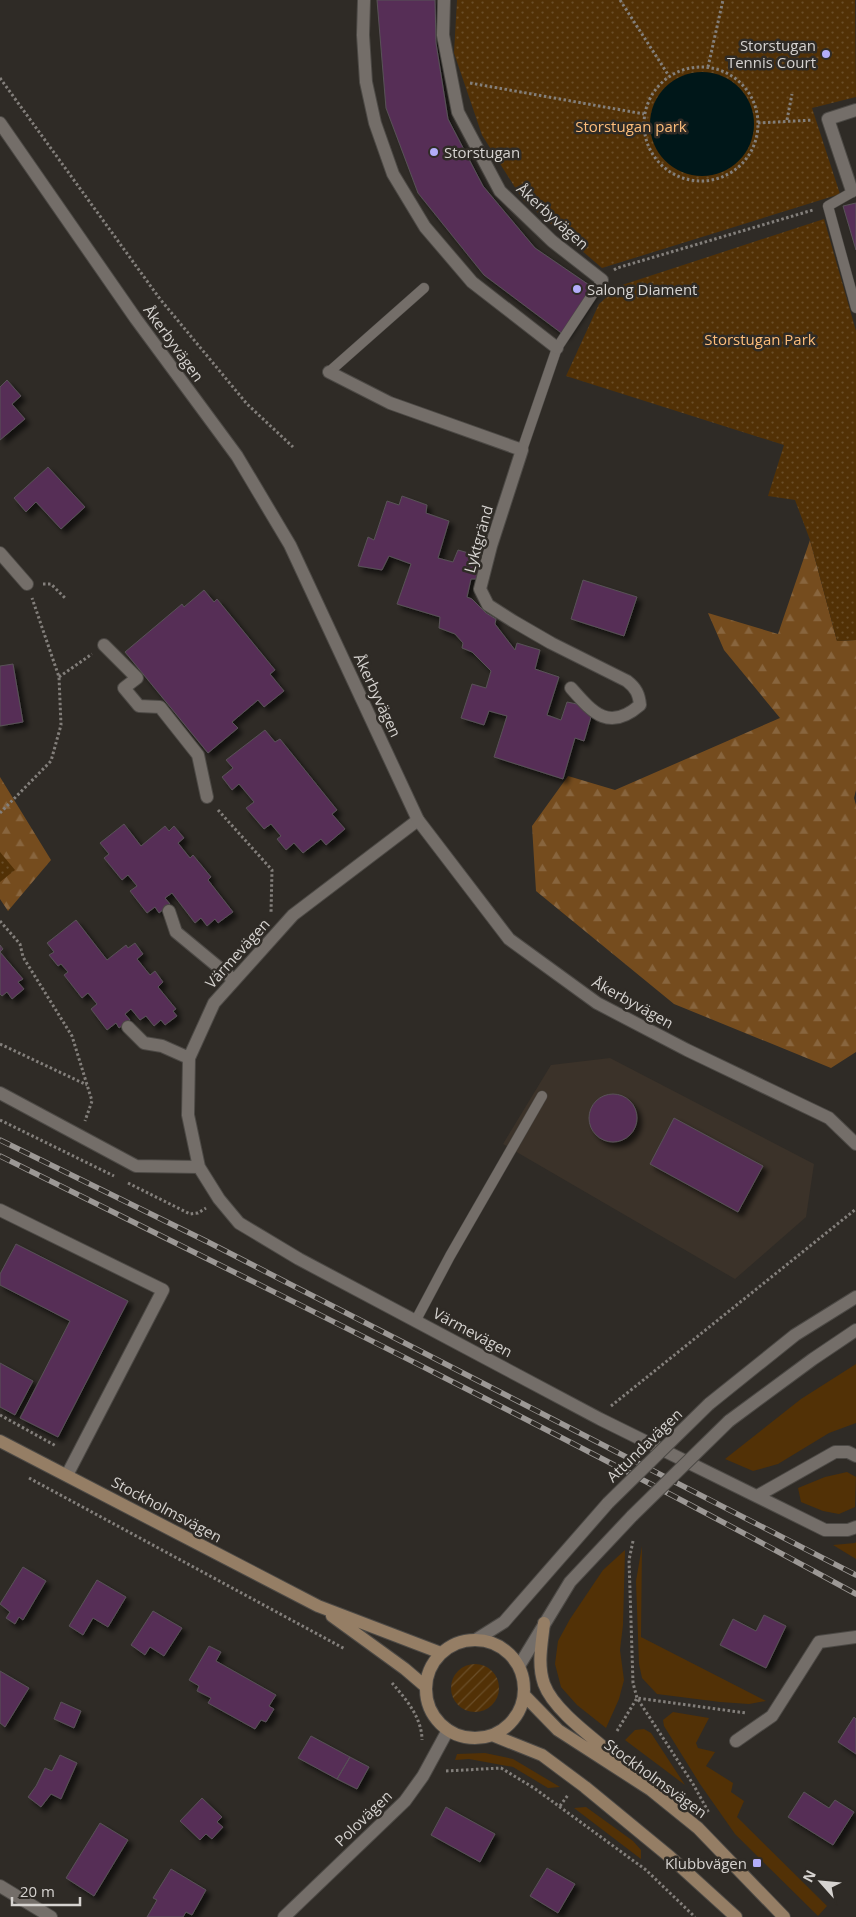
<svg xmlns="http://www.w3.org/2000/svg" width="856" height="1917" viewBox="0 0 856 1917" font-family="'Open Sans',sans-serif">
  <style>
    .built { fill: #3b3229 }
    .grass { fill: #523106 }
    .forest { fill: url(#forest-firs) }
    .park { fill: url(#park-dots) }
    .garden { fill: url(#garden-furrows) }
    .water { fill: #001719 }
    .building { fill: #572f56; stroke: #585257; filter: url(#shadow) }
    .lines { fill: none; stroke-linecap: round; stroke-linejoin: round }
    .service-casing { stroke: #4c4945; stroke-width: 11 }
    .pedestrian-casing { stroke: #4c4945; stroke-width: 14 }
    .minor-casing { stroke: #4c4945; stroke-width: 14 }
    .tertiary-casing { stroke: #4c4945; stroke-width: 14 }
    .secondary-casing { stroke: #4c4945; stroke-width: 14 }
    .path { stroke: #837f7b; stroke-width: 3; stroke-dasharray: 2.5 2.5; stroke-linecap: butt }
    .service { stroke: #746e69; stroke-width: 10 }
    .pedestrian { stroke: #746e69; stroke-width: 12 }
    .minor { stroke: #746e69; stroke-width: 12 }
    .tertiary { stroke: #746e69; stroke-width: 12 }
    .secondary { stroke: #957e65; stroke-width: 12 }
    .rail-casing { stroke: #9c9895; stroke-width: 5.5 }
    .rail { stroke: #2f2b26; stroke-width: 4; stroke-dasharray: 11; stroke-linecap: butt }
    .tertiary-bridge-casing { stroke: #4c4945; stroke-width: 14; stroke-linecap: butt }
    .tertiary-bridge { stroke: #746e69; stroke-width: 12 }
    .poi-dot { fill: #b3adf9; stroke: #2f2b26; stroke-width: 2 }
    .labels { text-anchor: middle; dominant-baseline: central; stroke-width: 5; stroke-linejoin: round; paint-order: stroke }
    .poi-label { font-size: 15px; fill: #d6d3d0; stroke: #2f2b26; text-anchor: end }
    .park-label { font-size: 15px; fill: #febe7b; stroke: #2f2b26 }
    .street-label { font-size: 15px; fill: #d6d3d0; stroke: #2f2b26 }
  </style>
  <defs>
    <pattern id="forest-firs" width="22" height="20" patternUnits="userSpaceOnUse" patternTransform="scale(1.25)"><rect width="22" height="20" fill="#754c1e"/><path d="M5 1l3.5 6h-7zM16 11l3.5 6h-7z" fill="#88653e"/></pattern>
    <pattern id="park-dots" width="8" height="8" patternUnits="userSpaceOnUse" patternTransform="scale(1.25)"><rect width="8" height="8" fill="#523106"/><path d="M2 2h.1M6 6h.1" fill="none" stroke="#6a4e29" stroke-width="1.8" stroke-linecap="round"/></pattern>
    <pattern id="garden-furrows" width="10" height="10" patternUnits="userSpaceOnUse" patternTransform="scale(1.25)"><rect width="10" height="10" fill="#523106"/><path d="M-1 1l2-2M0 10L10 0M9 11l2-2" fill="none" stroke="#6a4e29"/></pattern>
    <filter id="shadow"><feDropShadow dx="4.5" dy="4.5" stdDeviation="2.5" flood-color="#0009"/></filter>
  </defs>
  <rect width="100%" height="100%" fill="#2f2b26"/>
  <path class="built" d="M610,1058L814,1164L806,1217L735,1279L503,1144L551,1065Z"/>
  <path class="grass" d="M856,1364V1423L829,1433L778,1464L753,1471L725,1459L801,1399Z
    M847,1472L856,1477L855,1507L839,1514L823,1511L801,1502L798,1488L825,1477Z
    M856,1542V1559L833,1545L855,1543Z
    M642,1546L641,1637L766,1701L749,1704L720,1702L657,1694L642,1678L639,1664L636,1581Z
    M625,1550L623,1625L620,1650L624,1680L619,1699L606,1728L577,1705L561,1687L555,1664L558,1641L570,1619L603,1570Z
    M673,1712L709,1718L696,1743L698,1748L715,1752L706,1766L733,1783L731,1792L744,1801L737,1817L827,1906L818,1916L735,1834L700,1784L664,1726L663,1720Z
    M644,1729L651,1733L685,1785L625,1740L635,1730Z
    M485,1753L513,1759L560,1787L548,1788L513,1767L469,1759L455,1760L457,1754Z
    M586,1807L633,1841L641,1850V1859L574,1808Z"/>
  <path class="forest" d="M810,540L837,641L856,640V790L854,798L856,805V1052L831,1068L674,1004L536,891L532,826L568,776L615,790L780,718L724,650L708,613L778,634Z
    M0,777L51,860L8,911L0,899Z"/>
  <path class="park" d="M457,0H855L856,97L812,108L840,194L602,268L523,200L482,135L454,53Z
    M824,219L856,331V640L837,641L810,540L795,500L768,496L784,445L566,376L599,304L619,286Z
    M0,852L15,870L0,882Z"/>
  <path class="garden" d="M451 1688a24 24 0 1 1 48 0a24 24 0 1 1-48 0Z"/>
  <path class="water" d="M650 124a52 52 0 1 1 104 0a52 52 0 1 1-104 0Z"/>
  <path class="building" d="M377,0H435L436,43L448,119L483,186L535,248L595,289L564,335L484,275L418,193L386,108Z
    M856,203V250L843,206Z
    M7,380L21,396L12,404L25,419L0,440V387Z
    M48,467L85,507L61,529L36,502L26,512L14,498Z
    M402,496L427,505L426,513L449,521L438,558L453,562L458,550L483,557L478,579H471L467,597L472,599L486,613L496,619L495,624L515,650L517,643L540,650L535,669L559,677L547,715L561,720L567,702L587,706L593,710L584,741L575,738L563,779L494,757L507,716L489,711L484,725L461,718L472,684L486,688L491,671L472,652L462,648L463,643L455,634L439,628L440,617L397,604L411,564L389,556L382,570L358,566L368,537L374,540L387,501L399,505Z
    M583,580L637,597L624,636L571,619Z
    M204,590L214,602L217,599L275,670L270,674L284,691L264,707L258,700L232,722L238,728L208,753L125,652L182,604L184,607Z
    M13,664L23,722L0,726V666Z
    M265,730L275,742L280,739L337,810L332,814L345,829L326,845L321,839L303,853L294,843L286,850L277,839L281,836L271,824L264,829L246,808L254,802L239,784L232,790L222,777L233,768L226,760Z
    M124,824L141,846L165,826L169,831L174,826L184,838L178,843L190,858L193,855L211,877L208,880L233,912L218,923L215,919L207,926L201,918L195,923L172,893L165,898L170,904L159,913L155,907L147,913L130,891L137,886L128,875L122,880L104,858L109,854L100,843Z
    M76,920L107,960L126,945L128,948L135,943L143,954L137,959L150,975L155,971L163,982L158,987L176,1009L173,1011L177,1016L165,1025L161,1020L154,1026L146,1016L140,1020L131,1009L125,1014L130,1020L119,1028L116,1023L107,1030L91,1009L97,1004L88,993L82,998L64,975L68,972L61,964L58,966L49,955L54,952L47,943Z
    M0,945L3,949L0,952L23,979L18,982L24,989L12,999L7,992L2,996L0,994Z
    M589 1118a24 24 0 1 1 48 0a24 24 0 1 1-48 0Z
    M674,1118L763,1166L738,1212L650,1164Z
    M16,1244L128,1301L58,1437L20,1418L70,1321L0,1285V1274Z
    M0,1363L33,1381L15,1415L0,1407Z
    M23,1567L46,1581L23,1620L19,1617L15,1624L6,1618L10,1612L0,1604Z
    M97,1580L126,1597L108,1627L93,1618L83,1635L69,1626Z
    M153,1611L182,1628L164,1656L150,1647L145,1655L131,1645Z
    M764,1615L786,1626L766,1668L720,1645L733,1619L756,1631Z
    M209,1646L221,1652L216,1661L276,1695L269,1706L274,1709L266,1722L261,1720L255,1729L208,1703L211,1698L197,1691L199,1686L189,1680Z
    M0,1671L29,1688L5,1727L0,1723Z
    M61,1702L81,1711L74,1728L54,1719Z
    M854,1717L856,1719V1754L838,1742Z
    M311,1736L350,1757L337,1779L298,1758Z
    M60,1755L77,1763L61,1799L51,1794L41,1807L28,1797L36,1786L45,1768L52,1771Z
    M350,1757L369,1767L357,1789L337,1779Z
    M804,1792L829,1808L835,1800L854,1812L833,1845L788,1817Z
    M202,1798L222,1817L217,1822L223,1827L212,1839L206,1834L200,1840L180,1821Z
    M446,1807L495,1834L480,1862L431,1835Z
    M100,1823L128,1840L94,1896L66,1878Z
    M547,1868L575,1884L558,1913L530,1896Z
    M171,1869L206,1890L192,1915L186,1912L183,1917H147L157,1900L153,1898Z"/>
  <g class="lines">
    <g class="service-casing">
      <path id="service" d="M856,190L828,206L856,308
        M329,372L424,288
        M522,450L557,348L602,280
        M416,1320L450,1256L542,1096"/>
    </g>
    <g class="pedestrian-casing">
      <path id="pedestrian" d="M444,0L443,35L458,112L500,191L552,241L602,280"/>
    </g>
    <g class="minor-casing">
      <path id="minor" d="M364,0L363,35L366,82L375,123L393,174L425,227L472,282L557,348
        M852,191L828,119L856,110
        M329,372L390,403L522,450L491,546L480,589L488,605L513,621L551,643L627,681C636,688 639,694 640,705C609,732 593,713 571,688
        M0,553L27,584
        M104,645L137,678L124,688L139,706L160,707L198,755L207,797
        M418,820L293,915L214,1003L189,1058L188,1115L199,1167L219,1199L239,1223L299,1259L600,1419L825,1530H848L856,1527
        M169,911L176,932L234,980
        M128,1027L144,1043L162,1046L189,1058
        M0,1093L136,1166L199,1167
        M0,1210L163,1290L67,1475
        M757,1496L835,1452H848L856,1456
        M736,1741L772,1716L819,1642L856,1637
        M0,1886L51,1917
        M284,1917L405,1801L423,1776L448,1730"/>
    </g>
    <g class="tertiary-casing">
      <path id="tertiary" d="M0,123L136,319L237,456L290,545L418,820L509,939L597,1003L687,1050L829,1118L856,1144
        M709,1404L795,1335L856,1297
        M729,1421L813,1359L856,1330
        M477,1639L504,1622L608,1503
        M519,1666L570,1582L632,1516"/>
    </g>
    <g class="secondary-casing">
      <path id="secondary" d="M0,1441L318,1606L441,1653
        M332,1616L405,1669L426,1687
        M544,1623C542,1643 537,1664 544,1684C555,1714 604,1745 628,1768
        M426 1689a49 49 0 1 1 98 0a49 49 0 1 1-98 0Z
        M524,1695L558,1730L651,1790L698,1828L784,1917
        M492,1735L542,1755L585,1787L670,1857L736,1917"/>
    </g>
    <path class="path" d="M620,0L669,76
      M644 124a57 57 0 1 1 114 0a57 57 0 1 1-114 0Z
      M708,67L723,0
      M0,78L160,299L247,404L293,447
      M470,83L644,114
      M787,120L792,94
      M758,123L813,120
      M614,270L617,268L813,210
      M43,584H51L65,598
      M59,677L92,654
      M218,810L272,870L271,913
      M0,813L51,761L61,725L59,677L32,598
      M0,921L20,944L23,957L72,1036L92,1101L85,1121
      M0,1044L87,1085
      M0,1120L114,1176
      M128,1183L190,1214L198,1213L206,1208
      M611,1406L856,1209
      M0,1415L56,1446
      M29,1478L345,1649
      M633,1541L629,1560L633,1683L637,1698L693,1784L709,1813
      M392,1683C406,1699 422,1718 422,1740
      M617,1731L637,1698L746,1713
      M446,1771L501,1768L534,1788L646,1870L695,1917
      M560,1806L568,1795"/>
    <use href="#service" class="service"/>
    <use href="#pedestrian" class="pedestrian"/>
    <use href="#minor" class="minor"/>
    <use href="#tertiary" class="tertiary"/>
    <use href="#secondary" class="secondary"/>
    <g class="rail-casing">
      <path id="rail" d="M0,1140L208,1242L856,1575
        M0,1156C287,1298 575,1440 856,1594"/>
    </g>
    <use href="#rail" class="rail"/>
    <g class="tertiary-bridge-casing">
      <path id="tertiary-bridge" d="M608,1503L709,1404
        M632,1516L729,1421"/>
    </g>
    <use href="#tertiary-bridge" class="tertiary-bridge"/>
  </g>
  <g class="poi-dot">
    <circle cx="826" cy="54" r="5"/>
    <circle cx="434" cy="152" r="5"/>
    <circle cx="577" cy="289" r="5"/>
    <rect x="752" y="1858" width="10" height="10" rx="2.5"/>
  </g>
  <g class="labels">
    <g class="poi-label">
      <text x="816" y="45">Storstugan<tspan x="816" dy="17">Tennis Court</tspan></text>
      <text x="444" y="152" text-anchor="start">Storstugan</text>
      <text x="587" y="289" text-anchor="start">Salong Diament</text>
      <text x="747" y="1863">Klubbvägen</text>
    </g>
    <g class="park-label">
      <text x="631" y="126">Storstugan park</text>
      <text x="760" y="339">Storstugan Park</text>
    </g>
    <g class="street-label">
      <text transform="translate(553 216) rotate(42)">Åkerbyvägen</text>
      <text transform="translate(174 343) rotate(54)">Åkerbyvägen</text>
      <text transform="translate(478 539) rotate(-74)">Lyktgränd</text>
      <text transform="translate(378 695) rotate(65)">Åkerbyvägen</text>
      <text transform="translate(237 953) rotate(-48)">Värmevägen</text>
      <text transform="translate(633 1002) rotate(29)">Åkerbyvägen</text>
      <text transform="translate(473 1332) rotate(28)">Värmevägen</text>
      <text transform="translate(644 1445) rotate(-44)">Attundavägen</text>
      <text transform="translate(167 1509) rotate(28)">Stockholmsvägen</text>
      <text transform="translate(656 1778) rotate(36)">Stockholmsvägen</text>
      <text transform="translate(363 1818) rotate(-44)">Polovägen</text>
    </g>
  </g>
  <g transform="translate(821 1882) rotate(297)" stroke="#2f2b26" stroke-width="4" paint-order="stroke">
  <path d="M0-4L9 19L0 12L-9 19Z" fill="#d6d3d0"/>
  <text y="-8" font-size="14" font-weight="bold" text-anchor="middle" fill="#d6d3d0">N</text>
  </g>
  <path d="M12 1897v8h68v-8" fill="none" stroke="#d6d3d0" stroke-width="2.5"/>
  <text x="20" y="1897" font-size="15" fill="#d6d3d0" stroke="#2f2b26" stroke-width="4" paint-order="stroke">20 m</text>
</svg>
